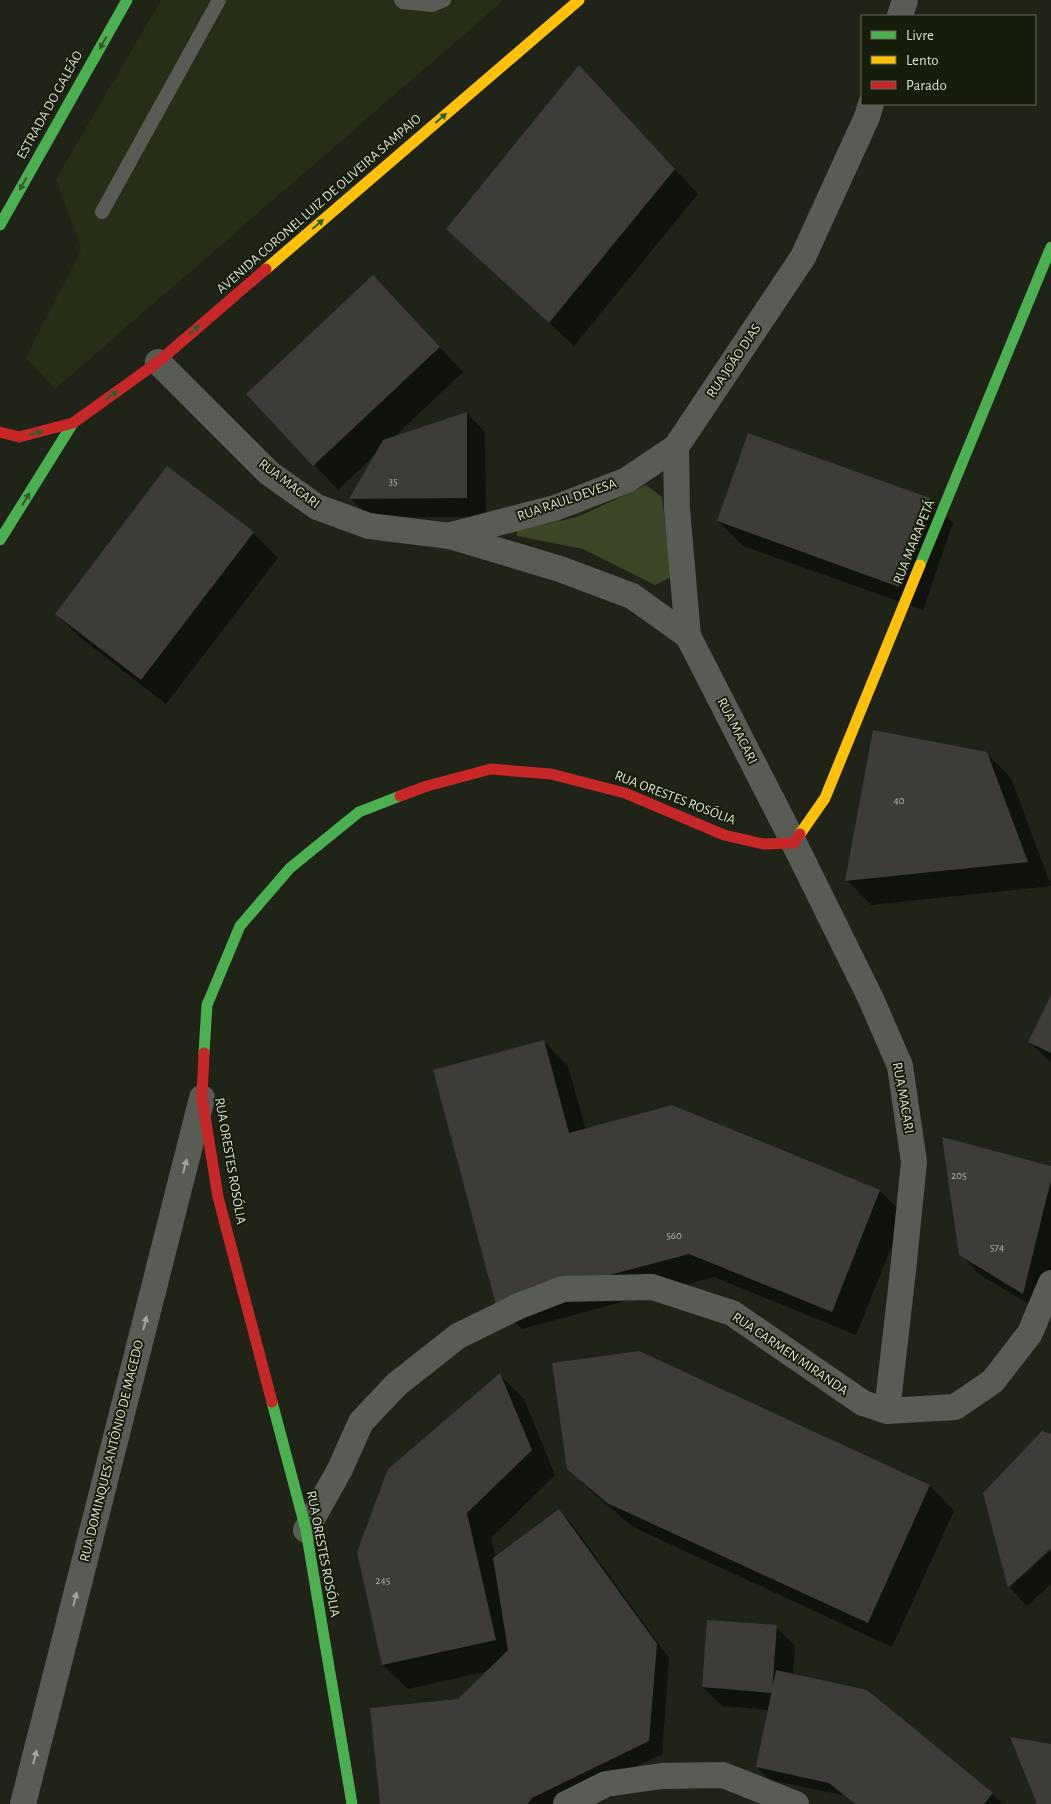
<svg xmlns="http://www.w3.org/2000/svg" width="1051" height="1804" viewBox="0 0 1051 1804" font-family="'Alegreya Sans',sans-serif">
  <style>
    .built { fill: #272e17 }
    .green { fill: #3c4727 }
    .shadow { fill: #0007 }
    .building { fill: #3e3c39 }
    .lines { fill: none; stroke-linecap: round; stroke-linejoin: round }
    .lane { stroke: #595c54; stroke-width: 14 }
    .street { stroke: #595c54; stroke-width: 26 }
    .fast { stroke: #4caf50; stroke-width: 11 }
    .slow { stroke: #ffc107; stroke-width: 11 }
    .jam { stroke: #c62828; stroke-width: 11 }
    .oneway { fill: #2f5f2a }
    .oneway2 { fill: #a0a49a }
    .labels { text-anchor: middle; dominant-baseline: central; stroke-width: 4; stroke-linejoin: round; paint-order: stroke }
    .number-label { font-size: 11px; fill: #b3b6ac }
    .street-label { font-size: 14px; fill: #dadfd3; stroke: #171d0b }
  </style>
  <rect width="100%" height="100%" fill="#1f2318"/>
  <path class="built" d="M161,0H504L55,389L26,358L81,249L56,179Z"/>
  <path class="green" d="M646,485L662,497L671,577L655,585L583,549L517,536V531L580,516Z"/>
  <path class="shadow" d="M603,91L698,194L574,346L448,229Z
    M397,301L463,372L393,438L467,413L485,432L486,517H370L351,499L375,455L338,490L247,394Z
    M167,468L253,533L278,558L166,704L81,638L56,614Z
    M929,499L953,523L923,610L743,546L718,521Z
    M986,753L1011,778L1051,886L871,905L847,880Z
    M1051,998V1063L1030,1042Z
    M544,1042L568,1066L586,1130L672,1107L880,1191L904,1215L856,1335L714,1277L522,1329L497,1304Z
    M1051,1167V1274L1042,1312L979,1274L960,1254Z
    M639,1352L930,1486L954,1511L892,1647L633,1527L593,1493L568,1468Z
    M500,1375L524,1399L555,1475L491,1538L496,1558L559,1511L572,1524L669,1658L662,1754L558,1804H381L459,1700L488,1671L408,1689L383,1665Z
    M1051,1435V1546L1018,1576V1580L1051,1550V1584L1027,1606L1009,1587Z
    M776,1627L795,1646L793,1675L992,1794L1003,1804H854L843,1795L770,1780L757,1767L769,1710L722,1706L703,1687Z"/>
  <path class="building" d="M579,65L675,169L549,323L446,229Z
    M373,275L440,347L313,466L246,394Z
    M467,412V498L349,499L383,440Z
    M748,433L930,498L899,587L717,521Z
    M167,466L254,532L141,680L55,614Z
    M873,730L987,752L1028,862L845,881Z
    M1051,995V1053L1028,1042Z
    M544,1040L569,1133L672,1105L880,1190L832,1312L689,1254L496,1305L433,1070Z
    M942,1137L1051,1166V1180L1023,1294L959,1255Z
    M639,1351L930,1485L868,1623L607,1503L567,1469L552,1363Z
    M500,1373L532,1450L467,1513L496,1640L382,1665L357,1552L388,1469Z
    M1042,1431L1051,1434V1548L1008,1588L983,1493Z
    M559,1509L657,1644L649,1741L532,1798L527,1804H380L370,1708L458,1699L508,1650L493,1558Z
    M707,1620L777,1625L772,1693L702,1687Z
    M776,1670L867,1690L993,1793L984,1804H855L829,1783L756,1767Z
    M1010,1737L1051,1744V1804H1037Z"/>
  <g class="lines">
    <path class="lane" d="M401,0L403,2L432,5L444,0
      M102,212L219,0"/>
    <path class="street" d="M900,16L905,0
      M158,362L269,473L317,507L369,526L450,536L560,569L632,596L688,636L794,843L871,999L900,1066L914,1162L903,1271L887,1411
      M451,535L555,508L627,480L676,447
      M688,636L677,509L676,447L803,257L867,117L871,104
      M306,1530L340,1469L361,1422L397,1384L458,1336L519,1306L563,1289L652,1287L732,1313L863,1403L887,1411L955,1407L993,1381L1030,1333L1051,1283
      M23,1804L202,1098
      M566,1804L606,1784L662,1776L723,1775L796,1804"/>
    <path class="fast" d="M0,225L127,0
      M0,540L73,423
      M920,565L1051,247
      M204,1053L207,1005L240,926L290,868L359,812L400,796
      M272,1402L306,1530L352,1804"/>
    <path class="slow" d="M266,269L579,0
      M800,834L825,798L920,565"/>
    <path class="jam" d="M0,432L19,437L73,423L158,362L266,269
      M400,796L427,786L491,769L551,774L625,793L724,835L763,844L794,843L800,834
      M204,1053L202,1098L218,1197L272,1402"/>
  </g>
  <defs><path id="oneway-solid" d="M-6-.8H1V-3.2L6.5 0L1 3.2V.8H-6Z" transform="scale(1.25)"/></defs>
  <g class="oneway">
    <use href="#oneway-solid" transform="translate(103 43) rotate(119)"/>
    <use href="#oneway-solid" transform="translate(441 118) rotate(-41)"/>
    <use href="#oneway-solid" transform="translate(23 184) rotate(119)"/>
    <use href="#oneway-solid" transform="translate(318 224) rotate(-41)"/>
    <use href="#oneway-solid" transform="translate(194 330) rotate(-41)"/>
    <use href="#oneway-solid" transform="translate(112 395) rotate(-36)"/>
    <use href="#oneway-solid" transform="translate(36 433) rotate(-15)"/>
    <use href="#oneway-solid" transform="translate(26 499) rotate(-58)"/>
  </g>
  <g class="oneway2">
    <use href="#oneway-solid" transform="translate(185 1166) rotate(-76)"/>
    <use href="#oneway-solid" transform="translate(145 1323) rotate(-76)"/>
    <use href="#oneway-solid" transform="translate(75 1599) rotate(-76)"/>
    <use href="#oneway-solid" transform="translate(35 1757) rotate(-76)"/>
  </g>
  <g class="labels">
    <g class="number-label">
      <text x="393" y="481">35</text>
      <text x="899" y="800">40</text>
      <text x="959" y="1175">205</text>
      <text x="674" y="1235">560</text>
      <text x="997" y="1247">574</text>
      <text x="383" y="1580">245</text>
    </g>
    <g class="street-label">
      <text transform="translate(50 105) rotate(-61)">ESTRADA DO GALEÃO</text>
      <text transform="translate(319 204) rotate(-41)">AVENIDA CORONEL LUIZ DE OLIVEIRA SAMPAIO</text>
      <text transform="translate(734 361) rotate(-56)">RUA JOÃO DIAS</text>
      <text transform="translate(289 484) rotate(37)">RUA MACARI</text>
      <text transform="translate(567 500) rotate(-19)">RUA RAUL DEVESA</text>
      <text transform="translate(914 542) rotate(-68)">RUA MARAPETÁ</text>
      <text transform="translate(737 731) rotate(63)">RUA MACARI</text>
      <text transform="translate(675 798) rotate(21)">RUA ORESTES ROSÓLIA</text>
      <text transform="translate(903 1098) rotate(80)">RUA MACARI</text>
      <text transform="translate(230 1161) rotate(80)">RUA ORESTES ROSÓLIA</text>
      <text transform="translate(790 1354) rotate(34)">RUA CARMEN MIRANDA</text>
      <text transform="translate(112 1451) rotate(-76)">RUA DOMINQUES ANTÔNIO DE MACEDO</text>
      <text transform="translate(323 1554) rotate(79)">RUA ORESTES ROSÓLIA</text>
    </g>
  </g>
  <rect x="861" y="15" width="175" height="90" fill="#171d0b" stroke="#656b5b"/>
  <rect x="871" y="31" width="25" height="8" fill="#4caf50" stroke="#656b5b"/>
  <text x="906" y="40" font-size="15" fill="#dadfd3">Livre</text>
  <rect x="871" y="56" width="25" height="8" fill="#ffc107" stroke="#656b5b"/>
  <text x="906" y="65" font-size="15" fill="#dadfd3">Lento</text>
  <rect x="871" y="81" width="25" height="8" fill="#c62828" stroke="#656b5b"/>
  <text x="906" y="90" font-size="15" fill="#dadfd3">Parado</text>
</svg>
